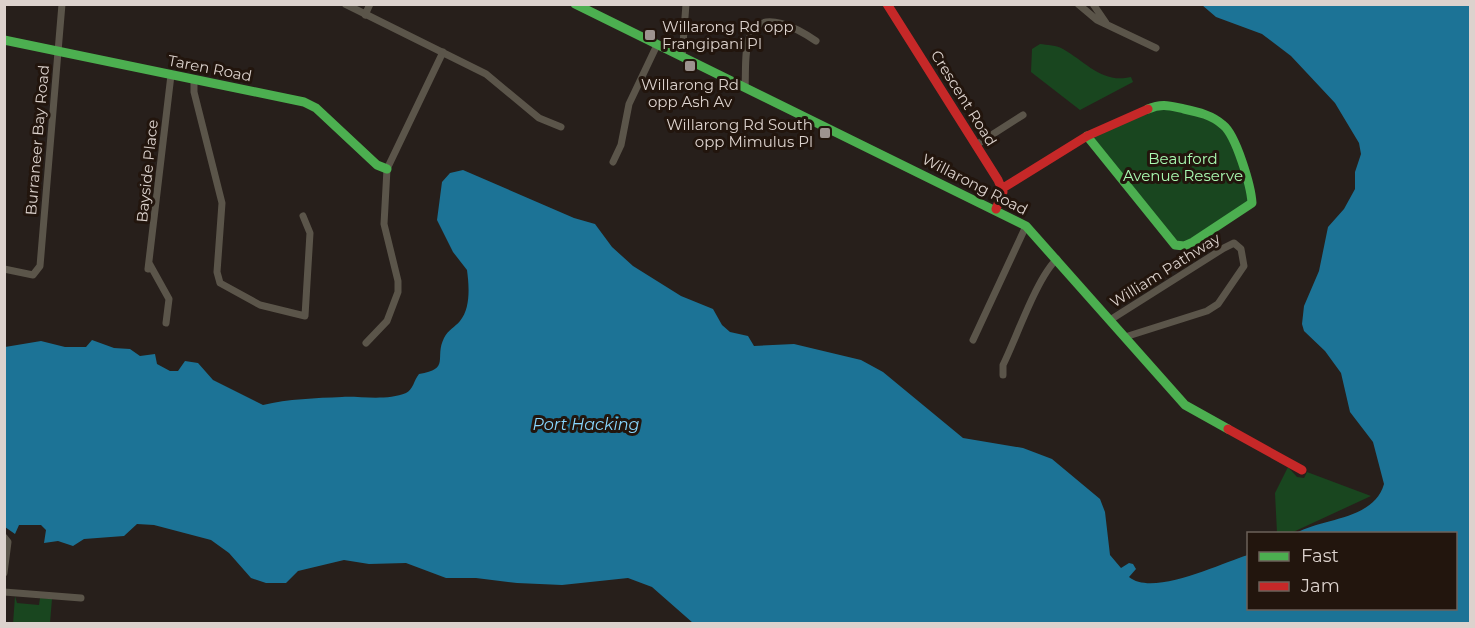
<svg xmlns="http://www.w3.org/2000/svg" width="1475" height="628" viewBox="0 0 1475 628" font-family="Montserrat,sans-serif">
  <style>
    .green { fill: #19461f }
    .water { fill: #1c7396 }
    .lines { fill: none; stroke-linecap: round; stroke-linejoin: round }
    .street { stroke: #5b554a; stroke-width: 7 }
    .fast { stroke: #4caf50; stroke-width: 9 }
    .jam { stroke: #c62828; stroke-width: 9 }
    .poi-dot { fill: #9d938f; stroke: #22150d; stroke-width: 2 }
    .labels { text-anchor: middle; dominant-baseline: central; stroke-width: 6; stroke-linejoin: round; paint-order: stroke }
    .poi-label { font-size: 15px; fill: #dcd2cd; stroke: #22150d; text-anchor: start }
    .street-label { font-size: 15px; fill: #dcd2cd; stroke: #22150d }
    .park-label { font-size: 15px; fill: #aafbb2; stroke: #22150d }
    .water-label { font-size: 16px; font-style: italic; fill: #88d6fe; stroke: #22150d }
  </style>
  <rect width="100%" height="100%" fill="#271f1b"/>
  <path class="green" d="M1040,44C1047,45 1057,45 1063,49C1086,62 1102,84 1131,77L1133,82L1080,110L1031,72L1032,49Z
    M1163,107C1236,123 1228,131 1250,197L1245,207L1185,243H1177L1093,141L1096,134Z
    M1288,467L1297,477L1304,478L1307,472L1371,496L1291,533H1277L1275,493Z
    M15,596L17,603L39,605L40,598L52,599L50,623L13,624Z"/>
  <path class="water" d="M1202,5H1470V623H693L652,587L628,578L562,585L517,583L476,578H446L406,563L369,564L344,560L298,571L286,583H266L251,578L229,553L211,540L154,525L137,524L124,536L84,539L73,546L58,541L44,543L46,530L41,525H19L15,534L5,527V347L41,341L65,347H86L92,340L114,348L130,349L140,356L155,354L157,364L170,371H178L185,361L198,363L213,380L263,405C288,399 316,398 342,397C360,396 387,401 406,393C413,390 414,380 419,374C451,369 434,358 444,338C448,330 455,327 460,321C471,308 469,285 467,270L453,252L437,220L442,182L450,173L463,170L574,218L595,224L612,247L633,266L681,296L713,309L722,325L730,332L748,336L754,346L794,344L861,360L883,372L963,438L1023,448L1052,459L1100,499L1105,512L1110,555L1121,568L1129,563L1133,564L1136,569L1129,577C1153,597 1221,563 1248,555V608H1456V534L1296,533C1323,518 1374,520 1384,484L1373,442L1350,412L1341,373L1325,351L1304,331L1302,324L1304,306L1319,271L1328,227L1344,209L1355,189V172L1361,154L1359,143L1335,103L1291,56L1262,34L1216,17Z"/>
  <g class="lines">
    <path class="street" d="M345,4L486,74L539,118L561,127
      M1078,4L1097,20L1156,48
      M1093,4L1106,23
      M365,15L370,4
      M682,57L686,4
      M194,80V92L222,203L217,272L220,283L260,305L305,316L310,233L303,216
      M745,88C746,72 744,50 750,36C761,7 800,30 816,41
      M976,145L1023,115
      M613,162L621,145L629,104L657,45
      M149,263L169,299L166,323
      M4,269L33,275L40,266L62,4
      M148,269L171,75
      M1110,320L1224,248L1234,243L1241,249L1244,266L1218,304L1207,311L1125,337
      M973,340L1026,226
      M366,343L387,321L398,292V281L384,224L387,169L443,52
      M1003,375V365C1016,339 1037,277 1057,259
      M4,537L8,542L4,573
      M4,592L81,598"/>
    <path class="fast" d="M575,4L1026,226L1185,405L1228,429
      M4,40L304,102L316,108L377,165L387,169
      M1087,136L1175,245L1184,246L1193,242L1252,203C1251,186 1236,135 1223,125C1212,115 1198,112 1184,109C1170,106 1162,103 1148,109"/>
    <path class="jam" d="M887,4L998,180L1003,192L996,209
      M1003,188L1087,136L1148,109
      M1228,429L1302,470"/>
  </g>
  <g class="poi-dot">
    <rect x="644" y="29" width="12" height="12" rx="3"/>
    <rect x="684" y="60" width="12" height="12" rx="3"/>
    <rect x="819" y="127" width="12" height="12" rx="3"/>
  </g>
  <g class="labels">
    <g class="poi-label">
      <text x="662" y="26">Willarong Rd opp<tspan x="662" dy="17">Frangipani Pl</tspan></text>
      <text x="690" y="84" text-anchor="middle">Willarong Rd<tspan x="690" dy="17">opp Ash Av</tspan></text>
      <text x="813" y="124" text-anchor="end">Willarong Rd South<tspan x="813" dy="17">opp Mimulus Pl</tspan></text>
    </g>
    <g class="street-label">
      <text transform="translate(210 68) rotate(11)">Taren Road</text>
      <text transform="translate(964 98) rotate(58)">Crescent Road</text>
      <text transform="translate(37 140) rotate(-85)">Burraneer Bay Road</text>
      <text transform="translate(147 171) rotate(-84)">Bayside Place</text>
      <text transform="translate(975 184) rotate(27)">Willarong Road</text>
      <text transform="translate(1165 270) rotate(-32)">William Pathway</text>
    </g>
    <g class="park-label">
      <text x="1183" y="158">Beauford<tspan x="1183" dy="17">Avenue Reserve</tspan></text>
    </g>
    <g class="water-label">
      <text x="586" y="424">Port Hacking</text>
    </g>
  </g>
  <rect width="1475" height="628" fill="none" stroke="#dcd2cd" stroke-width="12"/>
  <rect x="1247" y="532" width="210" height="78" fill="#22150d" stroke="#6c615a" stroke-width="1.5"/>
  <rect x="1259" y="552" width="30" height="9" fill="#4caf50" stroke="#6c615a" stroke-width="1.5"/>
  <text x="1301" y="562" font-size="18" fill="#dcd2cd">Fast</text>
  <rect x="1259" y="582" width="30" height="9" fill="#c62828" stroke="#6c615a" stroke-width="1.5"/>
  <text x="1301" y="592" font-size="18" fill="#dcd2cd">Jam</text>
</svg>
